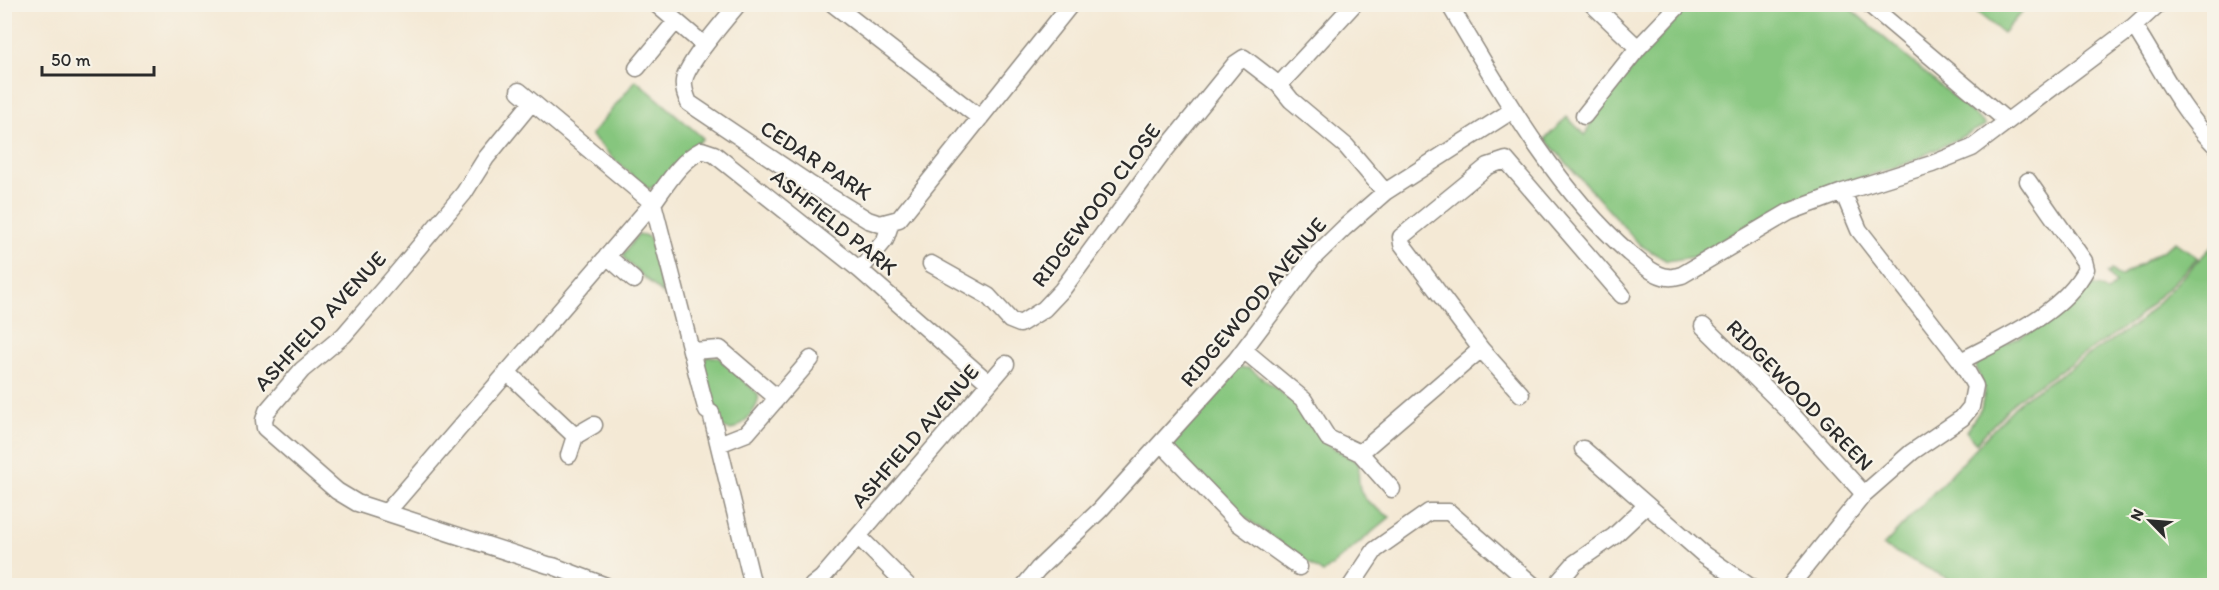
<svg xmlns="http://www.w3.org/2000/svg" width="2219" height="590" viewBox="0 0 2219 590" font-family="Itim,sans-serif">
  <style>
    .green { fill: #86c67e; stroke: #587854; stroke-width: 1.5 }
    .lines { fill: none; stroke-linecap: round; stroke-linejoin: round }
    .minor-casing { stroke: #908a80; stroke-width: 19 }
    .minor { stroke: #fff; stroke-width: 16 }
    .labels { text-anchor: middle; dominant-baseline: central; stroke-width: 4.5; stroke-linejoin: round; paint-order: stroke }
    .street-label { font-size: 22px; fill: #2b2b2b; stroke: #f7f3e8 }
  </style>
  <rect width="100%" height="100%" fill="#f7f3e8"/>
  <filter id="ink" filterUnits="userSpaceOnUse"><feTurbulence type="fractalNoise" baseFrequency=".0167" numOctaves="2"/><feDisplacementMap in="SourceGraphic" scale="12" xChannelSelector="R" yChannelSelector="G"/><feConvolveMatrix kernelMatrix="1 2 1 2 8 2 1 2 1" color-interpolation-filters="sRGB"/></filter>
  <filter id="wash" filterUnits="userSpaceOnUse"><feTurbulence type="fractalNoise" baseFrequency=".008" numOctaves="4" result="noise"/><feDisplacementMap in="SourceGraphic" scale="24" xChannelSelector="R" yChannelSelector="G"/><feGaussianBlur stdDeviation="1.35" result="paint"/><feColorMatrix in="noise" values="0 0 0 0 0 0 0 0 0 0 0 0 0 0 0 0 0 1.4 0 .05"/><feComposite in="paint" operator="in"/></filter>
  <g filter="url(#wash)">
    <rect width="100%" height="100%" fill="#f4e9d5"/>
    <path class="green" d="M1689,4L1846,5L1986,125L1906,164L1842,184L1772,212L1693,257L1667,261L1640,245L1545,139L1567,117L1585,135L1600,104Z
      M1968,5H2028L2003,33Z
      M636,80L703,138L656,186L648,189L616,161L591,135Z
      M638,234L644,235L650,238L663,294L627,262L623,255Z
      M2176,242L2198,258L2134,321L2017,399L1976,443L1966,431L1981,409L1985,391L1976,367L1980,357L2047,323L2089,284L2101,287L2107,292L2116,284L2107,274L2111,270L2120,277Z
      M2214,244V585H1961L1883,546L2022,399L2138,323Z
      M707,356L718,357L758,394C761,407 745,422 735,429C728,431 724,429 719,424L703,365Z
      M1234,368H1249L1304,410L1324,442L1359,463C1356,497 1363,499 1390,517L1323,573L1236,511L1173,449V435Z"/>
  </g>
  <g filter="url(#ink)">
    <g class="lines">
      <g class="minor-casing">
        <path id="minor" d="M656,4L704,45
          M738,4C726,19 686,64 684,81C683,89 686,96 689,103L808,183L868,220L880,224L899,219L1071,4
          M833,4L980,118
          M1449,4C1500,90 1554,187 1629,253C1640,262 1653,275 1668,277C1672,278 1678,276 1682,275L1789,212L1843,192L1932,164L1972,148L2134,26L2158,4
          M1872,4L1871,6L2007,121
          M2134,26C2160,66 2180,110 2214,144
          M1638,48L1680,4
          M637,68L676,21
          M1279,85L1354,4
          M532,102L486,158L464,193L393,278L344,335L302,370L267,411L264,420L265,428L337,491L357,503L548,565L553,566L606,586
          M1584,116L1638,48L1592,4
          M607,256L634,280
          M931,264L988,296L1010,320L1020,324L1044,309L1062,290L1162,154L1235,64L1244,58L1279,85L1291,100L1346,146L1385,192
          M860,270L885,240L891,222
          M1703,326L1789,411L1864,494
          M1481,349L1521,394
          M692,351L720,349L777,398
          M1245,351L1304,400L1328,438L1360,453L1481,349L1402,244L1401,237L1488,166L1506,160L1622,295
          M1961,361C2004,338 2063,313 2086,269L2084,261L2028,181
          M507,372L575,436
          M1161,443L1238,523L1299,567
          M719,444L747,433L811,359
          M1583,449L1703,554L1749,586
          M1360,453L1392,489
          M569,455L575,436L594,425
          M387,512L653,203L519,91
          M858,536L908,586
          M753,586L711,413L707,411L703,397L653,203C667,184 680,161 702,150L714,154L860,270L989,383
          M812,586L822,578L1006,364
          M1024,586L1038,569L1100,510L1236,360L1313,258L1344,228L1385,192L1513,110
          M1351,586L1375,550L1429,512H1449L1534,586
          M1555,586L1575,563L1614,536L1647,505
          M1790,586L1864,494L1912,452L1962,418L1971,407L1975,386L1961,361L1859,230L1843,192"/>
      </g>
      <use href="#minor" class="minor"/>
    </g>
  </g>
  <g class="labels">
    <g class="street-label">
      <text transform="translate(816 160) rotate(33)">CEDAR PARK</text>
      <text transform="translate(1096 205) rotate(-53)">RIDGEWOOD CLOSE</text>
      <text transform="translate(834 222) rotate(39)">ASHFIELD PARK</text>
      <text transform="translate(1253 302) rotate(-50)">RIDGEWOOD AVENUE</text>
      <text transform="translate(320 321) rotate(-47)">ASHFIELD AVENUE</text>
      <text transform="translate(1800 395) rotate(46)">RIDGEWOOD GREEN</text>
      <text transform="translate(915 436) rotate(-49)">ASHFIELD AVENUE</text>
    </g>
  </g>
  <rect width="2219" height="590" fill="none" stroke="#f7f3e8" stroke-width="24"/>
  <g transform="translate(2150 521) rotate(295)" stroke="#f7f3e8" stroke-width="4.5" paint-order="stroke">
  <path d="M0-4.5L10 22L0 15L-10 22Z" fill="#2b2b2b"/>
  <text y="-9" font-size="16" font-weight="bold" text-anchor="middle" fill="#2b2b2b">N</text>
  </g>
  <path d="M42 66v9h112v-9" fill="none" stroke="#2b2b2b" stroke-width="3"/>
  <text x="51" y="66" font-size="18" fill="#2b2b2b" stroke="#f7f3e8" stroke-width="4.5" paint-order="stroke">50 m</text>
</svg>
